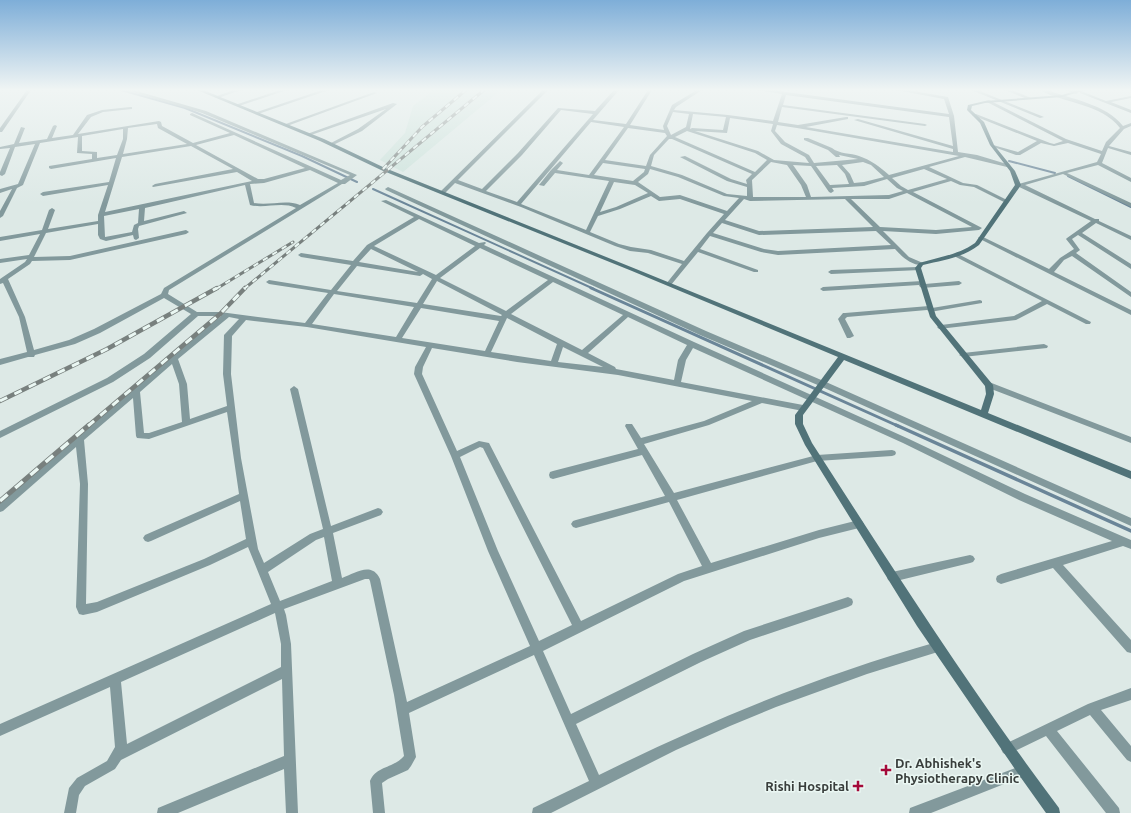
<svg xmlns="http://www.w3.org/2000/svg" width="1131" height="813" viewBox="0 0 1131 813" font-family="Ubuntu,sans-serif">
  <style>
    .built { fill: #cce2db }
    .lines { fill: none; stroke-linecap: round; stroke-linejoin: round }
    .stream-far2 { stroke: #6a8598; stroke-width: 2 }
    .stream-far1 { stroke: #6a8598; stroke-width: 3 }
    .stream { stroke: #6a8598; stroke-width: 3.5 }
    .street { fill: #82999c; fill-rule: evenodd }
    .secondary { fill: #517379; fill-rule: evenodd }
    .rail-far2-casing { stroke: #78807e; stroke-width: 3 }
    .rail-far1-casing { stroke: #78807e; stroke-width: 4.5 }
    .rail-casing { stroke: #78807e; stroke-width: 5 }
    .rail-far2 { stroke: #eaf7f3; stroke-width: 2; stroke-dasharray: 5.5; stroke-linecap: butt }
    .rail-far1 { stroke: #eaf7f3; stroke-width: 3; stroke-dasharray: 8; stroke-linecap: butt }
    .rail { stroke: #eaf7f3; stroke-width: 3.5; stroke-dasharray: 10; stroke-linecap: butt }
    .poi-dot { fill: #a40939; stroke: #eaf7f3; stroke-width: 1.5 }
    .labels { text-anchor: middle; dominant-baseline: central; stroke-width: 3; stroke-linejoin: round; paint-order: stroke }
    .near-poi-label { font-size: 13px; font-weight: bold; fill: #393e3c; stroke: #eaf7f3; text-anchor: start }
  </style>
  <rect width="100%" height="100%" fill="#dde9e6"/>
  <path class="built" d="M434,90H501L403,172L380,160L405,133L413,106Z"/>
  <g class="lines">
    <path class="stream-far2" d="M121,90L185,108L302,156L357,182
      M1009,161L1055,173
      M1068,176L1131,207
      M373,189L594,289"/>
    <path class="stream-far1" d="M591,288L898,426"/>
    <path class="stream" d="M896,425L1131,531"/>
    <path class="street" d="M27,90H31L2,132H0V128Z
      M126,90H133L206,111L357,175L345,184H342L169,290L168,294L197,312H220L305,323L328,293L269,284L266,282L269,280L331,290L351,265L301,257L298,255L301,253L353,261L367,245L414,217L381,201L386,200L479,243L485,242L486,243L484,245L694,342L909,439L1025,494L1131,540V549L1123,546L1063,565L1131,640V653L1127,652L1053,568L1001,584L997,582L996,579L997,576L1001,574L1112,541L1019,500L903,443L693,348L686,360L681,382L803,405L807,408L803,411L762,403L709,425L644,444L674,493L817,455L892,450L895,451L896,453L895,455L892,456L817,461L677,500L711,563L819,530L859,520L862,521L864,524L862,527L859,528L819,538L684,581L543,651L571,714L693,654L744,631L848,597L852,599L853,602L852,605L848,607L750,640L701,662L576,724L599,775C708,721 820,675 937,642L941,643L942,647L941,651L867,674L776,707L730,726L676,750L551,813H532L533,808L589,781L534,655L409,713L416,757L411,766L408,770L388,779L382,783L385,813H373L370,781C376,766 394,768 404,756L394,695L370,581L369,579H365L284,609L286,615L291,644L298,813H286L284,769L178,813H157L158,808L284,756L282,679L121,760L115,769L85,786L79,795L76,813H64L69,788L77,778L107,761L115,747L110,687L0,736V724L271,604L248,547L210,565L97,612L83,615L79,614L76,607L80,484L76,447L3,511L0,512V502L171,356L221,316H198L150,358L113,382L0,438V431L107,378L144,354L191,314L164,298L100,333L75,344L35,355L34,357H28L0,365V359L27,352L19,317L3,283L0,284V279L25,262L27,259L0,263V259L29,255L40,234L0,241V237L42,230L49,210L52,208L55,210L48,229L98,221V215L108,185L43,196L40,194L43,192L109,182L116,158L51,169L49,168V166L92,159V154L77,153L78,137L40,143L23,185L17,188L3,216L0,218V211L12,189L0,193V189L18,184L35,144L15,147L5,174L2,176L0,175V172L10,148L0,149V147L14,144L21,127L25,128L19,143L47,139L53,126L55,125L57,126L52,138L73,135L87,115L102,110L130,107H132V109L103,112L91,117L78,134L159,121L161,122L162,126L193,143L230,133L190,115V114L192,113L341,180L350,175L202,113ZM157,124L158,128L187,144L123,154L127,139L128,128ZM123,129V139L117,155L97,158V152L82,151V136ZM234,135L305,168L264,179H258L196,145ZM191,146L233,169L155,184L152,186L153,187L237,172L252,181L105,212L122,157ZM310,170L338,183L300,205C285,199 270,206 254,203L250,184L264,183ZM245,185L250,205C265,209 282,201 296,208L164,288L161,294L94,329L69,340L34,350L25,317L8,279L30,264L32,261L70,260L186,234L189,232L186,230L70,256L34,257L46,233L98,224V235L100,239L106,241L133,235L134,239L136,240L139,238L138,229L139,226L187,213L184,211L144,221L145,208ZM139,209L138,223L134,225L132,232L105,237L104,216ZM419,219L475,246L436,275L374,246ZM480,248L548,280L506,311L440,278ZM371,249L418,272L359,262ZM357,266L420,276L423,274L432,279L417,303L337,291ZM437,281L502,315L501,316L423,304ZM553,282L623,315L582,350L511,314ZM334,294L414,307L396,337L312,324ZM421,308L499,321L485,351L402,338ZM229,317L239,319L224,335L223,374L227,406L190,419L187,384L178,359ZM628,317L687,345L678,360L674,380L616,369L615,367L588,353ZM507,318L557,344L551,361L491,352ZM246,320L307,327L426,347L415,367L414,374L451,456L488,551L530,646L407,702L380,579C372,561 355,573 342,578L333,533L381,515L383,512L381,509L378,508L331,526L298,389L294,386L290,389L323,529L310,534L264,563L258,549L241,458L231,374L232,336ZM563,347L603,367L558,362ZM432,348L517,362L618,375L752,401L704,421L641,438L632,424H626L625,426L638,449L553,471L550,472L549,475L550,478L553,479L642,455L665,496L576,520L573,521L571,524L573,527L576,528L669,502L702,566L678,574L581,621L489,443L479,441L457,451L422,374L423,367ZM172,364L179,384L182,422L149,433H144L140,392ZM133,398L136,436L137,438L149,439L227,412L239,494L145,535L143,538L145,541L148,542L151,541L240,501L246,539L204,559L97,602L86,604L88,484L84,440ZM480,447L483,448L572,625L539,641L498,551L460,457ZM324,537L332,581L280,601L268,572L316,540ZM275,613L281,644V667L127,744L121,682Z
      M234,90H241L218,98L214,97Z
      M280,90H287L239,106L235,105Z
      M322,90H329L258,114L254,113Z
      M543,90H548L458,180L482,189L518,153L558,108L595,111L614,90H619L593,120L626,124L648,90H652L630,125L664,130L663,126L672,105L697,90H702L676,107L674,110L728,115L773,121L782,94L758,90H771L949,114L944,99L896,90H907L948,97L954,116L958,152L977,155L1010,165L1007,167L965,157L929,167L963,183L977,185L1009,201L1004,202L974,187L960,185L951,181L913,192L982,228L979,230L936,234L883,231L909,257L923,263V265C912,266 902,257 895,249L778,255L761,252L710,236L700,249L758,270V272H754L698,252L671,285L669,286L666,284L682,264L648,253L630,251L615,246L521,207L455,183L445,193L440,192ZM786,95L949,117L953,146L858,119L854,120L953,149V152L806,127L848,119V117H846L798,125L778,122L782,107L925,126L927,125L925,124L783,105ZM561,110L593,114L517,202L486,191L522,155ZM673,112L689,114L686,127L671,135L667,126ZM693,114L726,117L723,130L692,128L690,129ZM730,118L773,124L771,131L781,144L805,157L809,163L774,160L758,151L695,131L727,133ZM591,122L624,127L589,175L557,170L563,163L560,161L551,170L539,185L544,186L555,173L609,181L586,230L521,204ZM777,125L797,128L959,156L889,175C880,167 871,160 859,156C851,153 839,154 832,148L808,138H804V140L828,150L836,157H840L839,155L858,159L814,163L809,155L785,142L775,131ZM628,128L665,133L667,136L650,155L646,166L605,160ZM687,131L755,153L767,160L755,172L675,137ZM669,139H672L752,174L746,180L747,184L731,179L685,156L680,157L727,181L747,187V196L727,194L682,175L651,166L654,155ZM771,162L787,165L801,185L806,197H753L752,180ZM863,162L871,165L884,177L864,182L854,183L850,174L842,165ZM603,163L645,169L644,172L633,181L594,175ZM793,165L811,166L829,192L831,193L834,191L832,188L864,186L887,179L897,188L903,191L889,195L811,197L807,185ZM837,165L845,174L849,184L830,185L816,166ZM650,169L678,177L724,196L739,198L727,211L680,195L660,197L638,182L648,174ZM924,169L947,179L908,190L901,186L892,178ZM614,182L635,185L648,193L616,207L600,212ZM907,193L972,227L936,230L880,227L851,199H889ZM651,196L659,201L680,199L724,214L707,233L684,261L651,250L631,247L619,244L590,232L598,216L620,209ZM744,199L750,201L845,199L873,227L759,231L725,220ZM722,223L759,235L876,231L891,245L778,251L764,249L713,233Z
      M971,90H977L1044,117L1040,118Z
      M1005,90H1012L1031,98L1027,99Z
      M1040,90H1047C1071,99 1106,104 1123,126L1131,123V126L1124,129L1109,146L1131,152V155L1108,148L1102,163L1131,178V182L1098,165L1067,173L1131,203V207L1063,174L1025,185L1095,219H1099V221L1131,236V240L1096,223L1082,233L1131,264V269L1078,235L1072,239L1080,250L1076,253L1131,292V297L1072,256L1064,260L1054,272L1131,310V315L978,238L979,237H983L1049,269L1060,258L1074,249L1066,239L1067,238L1091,221L1015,185L1097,162L1101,154L1068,143L1054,146L1041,143L1020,155H1016L991,146L993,145L1018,152L1037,141L972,115L976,114L1050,143L1054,144L1063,141L985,101L989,100L1066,139L1102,151L1106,142L1120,128C1101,103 1065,104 1040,90Z
      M1065,90H1072L1078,93L1076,94Z
      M1081,91L1106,101L1131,96V98L1111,102L1131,110V113L1080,93V91Z
      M374,92L377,93L287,126L283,125Z
      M393,103L397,104L362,131L333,145L329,144L358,129L386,109L311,135L307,134Z
      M388,187L706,331L826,382L1131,518V526L820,386L700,335L386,190L385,189Z
      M958,254L1091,322L1090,324H1086L1047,304L1016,320L939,329L937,327L941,325L1014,316L1042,301L956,257V255Z
      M918,267L920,268V270L831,274L828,272L831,270Z
      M922,281L924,282L925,284L959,281L962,283L959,285L922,288L920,287L919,285L823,291L820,289L823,287Z
      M980,300L982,301V303L930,312L927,310L847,317L845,319L854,336L850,338H847L838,319L843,313H845L929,306L932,308Z
      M1044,344L1048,346L1047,348L963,357L959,355L963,353Z
      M989,382L1131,437V443L986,387L985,385Z
      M970,555L973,556L975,559L973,562L970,563L892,582L888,580L887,577L888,574L892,572Z
      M1131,688V700L1101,710L1131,746V762L1127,760L1090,715L1057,731L1119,808L1120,813H1106L1046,736L1007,755L1003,753L1001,749L1003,745L1088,704Z
      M1023,765L1027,767L1029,771L1027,775L931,813H909L910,808Z"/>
    <path class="secondary" d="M197,90H203L324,139L385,168L636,269L981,410L986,394L985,386L930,317L915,268L919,263C939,257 958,255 975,243L1015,185L1010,171L990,145L980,123L967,110L968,105L985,101L1062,95L1078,90H1086L1062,97L985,103L972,106L971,110L984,122L994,145L1015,171L1021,185L979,245C962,258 943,260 923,265L921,268L936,316L993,385L994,394L988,413L1131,471V479L844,360L803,415V424L812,443C892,567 971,691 1059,808L1060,813H1046L1019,775L917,626L805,445L795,424V415L838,357L632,271L381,170L320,141Z"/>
    <g class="rail-far2-casing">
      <path id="rail-far2" d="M383,169L422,127L466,90
        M216,289L293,242
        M244,289L484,90"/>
    </g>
    <g class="rail-far1-casing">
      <path id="rail-far1" d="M0,401L107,349L217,288
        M88,426L220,314L245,288"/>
    </g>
    <g class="rail-casing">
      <path id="rail" d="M0,501L89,425"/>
    </g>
    <use href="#rail-far2" class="rail-far2"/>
    <use href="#rail-far1" class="rail-far1"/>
    <use href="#rail" class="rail"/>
  </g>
  <linearGradient id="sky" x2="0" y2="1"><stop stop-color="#7eaed8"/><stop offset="0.44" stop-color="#f0f5f4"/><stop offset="1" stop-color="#f0f5f4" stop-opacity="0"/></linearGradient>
  <rect width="1131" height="204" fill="url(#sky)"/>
  <g class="poi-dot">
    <path d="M884 764h4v4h4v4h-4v4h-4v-4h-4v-4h4z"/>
    <path d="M856 780h4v4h4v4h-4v4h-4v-4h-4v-4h4z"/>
  </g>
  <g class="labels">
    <g class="near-poi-label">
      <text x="895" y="763">Dr. Abhishek's<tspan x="895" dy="15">Physiotherapy Clinic</tspan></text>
      <text x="849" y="786" text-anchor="end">Rishi Hospital</text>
    </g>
  </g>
</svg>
